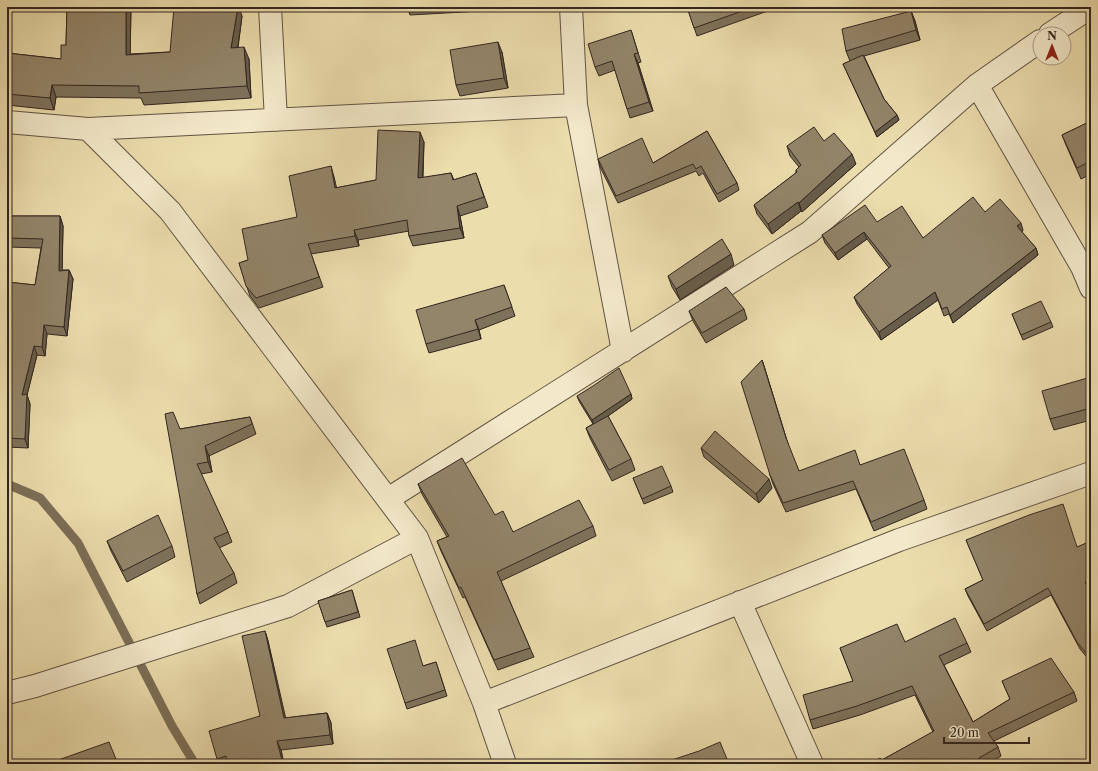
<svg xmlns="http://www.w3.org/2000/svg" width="1098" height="771" viewBox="0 0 1098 771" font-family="'Libre Caslon Text',serif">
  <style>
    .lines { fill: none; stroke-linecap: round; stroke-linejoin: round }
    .stream { stroke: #7c6f58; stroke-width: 9 }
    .minor-casing { stroke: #605444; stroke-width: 24 }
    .minor { stroke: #f3e9ca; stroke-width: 22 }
    .wall { fill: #7e725b; stroke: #322621 }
    .shaded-wall { fill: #675d4a; stroke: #322621 }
    .building { fill: #93856a; stroke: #322621 }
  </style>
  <rect width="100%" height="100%" fill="#ecddad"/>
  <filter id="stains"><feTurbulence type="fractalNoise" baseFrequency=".005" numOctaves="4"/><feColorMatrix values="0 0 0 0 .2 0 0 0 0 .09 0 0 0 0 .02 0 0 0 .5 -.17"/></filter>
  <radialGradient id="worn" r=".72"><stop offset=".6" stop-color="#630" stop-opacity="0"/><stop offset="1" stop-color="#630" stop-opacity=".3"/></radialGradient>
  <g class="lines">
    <path class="stream" d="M7,484L40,498L78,543L172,726L195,764"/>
    <g class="minor-casing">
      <path id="minor" d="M270,7L276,120
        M571,7L576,105L623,351
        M1050,34L1091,7
        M977,85L1082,267L1091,288
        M7,122L88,129L170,211L417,538L484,703L505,764
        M88,129L576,105
        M388,499L810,232L977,85L1040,41
        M740,602L812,764
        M7,693L35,686L288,606L417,538
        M484,703L899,540L1091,473"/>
    </g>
    <use href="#minor" class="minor"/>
  </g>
  <path class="wall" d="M67,7H131L130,54L170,52L242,16L238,48L249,59L251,98L144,105L141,98L56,97L54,110L7,105V53L61,59L66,45Z
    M407,7H517V9L410,15Z
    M687,7H779L697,36Z
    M911,11L915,21L920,40L864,56L884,99L897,115L899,120L877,137L843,64L850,61L846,51Z
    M631,30L641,62L638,63L653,111L630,118L615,70L599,76L595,67Z
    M502,52L508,88L460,96L456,85Z
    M1091,121V174L1081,179L1066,145L1062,135Z
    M707,131L737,183L739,190L719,202L703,173L699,176L696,171L618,203L600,167L598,159L653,163Z
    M824,141L856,164L802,212L801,211L772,234L757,214L754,205L796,173V170L799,167L790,156L787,146Z
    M424,142L423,178L451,173L454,180L476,173L488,207L460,216L464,238L413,246L409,236V231L358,240L359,246L311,254L323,287L259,308L250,296L239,263L248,260L297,217L334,177L336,188L376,180Z
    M985,212L1023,230L1022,232L1036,248L1038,255L953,323L949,314L944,316L938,300L881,340L857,304L854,297L889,268L867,239L838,260L825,243L822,235L877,222L923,238Z
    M7,216H60L63,226L62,270H69L73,279L67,336L47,334L45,356L37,355L27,395L30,404L28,448L7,447V282L35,285L41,248L7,247Z
    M734,265L680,300L672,287L668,276Z
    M504,285L515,316L479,330L481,339L429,353L426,344Z
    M744,309L747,319L706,343L693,321L689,311Z
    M1012,314L1051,322L1053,327L1023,340Z
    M762,360L787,443L799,471L860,465L924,500L927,509L874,531L856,489L786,512L773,484L770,475Z
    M1091,377V420L1054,430L1050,419Z
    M631,394L632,399L608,416L631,459L635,470L612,481L590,438L586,428L593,424L579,401L577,396Z
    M250,417L256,434L209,456L212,472L201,474L228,532L232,542L219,548L234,573L237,583L200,604L197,594L180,429Z
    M701,448L772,488L759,503L704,457Z
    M633,478L671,486L673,492L644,504Z
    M418,484L495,515L513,532L593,526L596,536L501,581L530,648L534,657L498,670L465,597L463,598L441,551L437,541L447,537L422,494Z
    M966,540L1078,547L1091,541V588L1089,589L1091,593V660L1090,661L1080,649L1051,595L987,631L968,596L965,589L983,580Z
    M107,541L172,546L175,557L127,582L111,551Z
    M352,590L360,617L327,627L318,601Z
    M265,631L268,641L285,718L327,713L331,723L333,744L281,750L284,764H219L217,759L260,716Z
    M905,642L967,643L971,652L944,665L973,722L1010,699L1002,681L1074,692L1077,701L994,741L998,747L1001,756L988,764H870L882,760L933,732L915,695L860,715L813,729L810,720L853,681L840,648Z
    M436,662L447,696L407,709L405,703L423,666Z"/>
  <path class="shaded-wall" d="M126,7H131L130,67L126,55Z
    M238,7H239L242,16L236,60L231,48Z
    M911,11L915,21L920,40L916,30Z
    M498,42L502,52L508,88L504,78Z
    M244,47L249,59L251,98L247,86Z
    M634,54L638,63L653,111L649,102Z
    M52,85L56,97L54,110L50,98Z
    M897,115L899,120L877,137L875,132Z
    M420,132L424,142L422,189L418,178Z
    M852,154L856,164L802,212L799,203Z
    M331,166L334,177L339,198L335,188Z
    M798,202L801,211L772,234L768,224Z
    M457,206L460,216L464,238L460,228Z
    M60,216L63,226L62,280L59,271Z
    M1021,223L1023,230L1020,233L1017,226Z
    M354,230L358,240L359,246L355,236Z
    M864,232L867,239L838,260L835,253Z
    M1036,248L1038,255L953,323L950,315Z
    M731,254L734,265L680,300L676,289Z
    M69,270L73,279L67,336L64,327Z
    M935,292L938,300L881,340L879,332Z
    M475,320L479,330L481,339L478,329Z
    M44,325L47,334L45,356L42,347Z
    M34,346L37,355L27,395L30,404L28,448L25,439L22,395Z
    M762,360L765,369L789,447L786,438Z
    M631,394L632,399L594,426L592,420Z
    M205,446L209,456L212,472L208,462Z
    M769,479L772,488L759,503L756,494Z
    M265,631L268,641L288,728L284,718Z
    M327,713L331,723L333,744L330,735Z
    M277,741L281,750L284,764H283Z"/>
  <path class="building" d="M67,7H126V55L170,52L174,7H238L231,48L244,47L247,86L139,93V86L52,85L50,98L7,94V53L61,59V45H66Z
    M687,7H754L694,28Z
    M911,11L916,30L846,51L842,29Z
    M631,30L638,53L634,54L649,102L627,109L612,61L595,67L588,44Z
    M498,42L504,78L456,85L450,50Z
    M863,55L884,99L897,115L875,132L843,64Z
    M1091,121V161L1077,168L1062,135Z
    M814,127L824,141L834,133L852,154L799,203L798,202L768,224L754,205L797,172L796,170L801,165L787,146Z
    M378,130L420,132L418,178L451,173L453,180L476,173L484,197L457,206L460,228L409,236L407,220L354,230L355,236L308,244L319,277L256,298L246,286L239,263L248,260L242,229L297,217L289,176L331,166L335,188L376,180Z
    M707,131L737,183L717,194L701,166L696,169L693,164L616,196L598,159L642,138L653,163Z
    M973,197L985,212L1000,199L1021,223L1017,226L1036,248L950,315L947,307L942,309L935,292L879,332L854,297L891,266L864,232L835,253L822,235L865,205L877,222L902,206L923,238Z
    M7,216H60L59,271L69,270L64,327L44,325L42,347L34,346L22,395L27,394L25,439L7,438V282L35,285L43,239L7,238Z
    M722,239L731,254L676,289L668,276Z
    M504,285L512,307L475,320L478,329L426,344L416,310Z
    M726,287L744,309L702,333L689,311Z
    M1041,301L1051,322L1021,335L1012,314Z
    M762,360L786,438L799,471L855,450L860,465L904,449L924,500L871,522L853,481L783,503L770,475L741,382Z
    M619,368L631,394L592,420L577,396L593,386Z
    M1091,377V408L1050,419L1042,391Z
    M173,412L180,429L250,417L252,424L205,446L208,462L197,464L228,532L214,538L234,573L197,594L165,414Z
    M608,416L631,459L609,470L586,428Z
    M715,431L769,479L756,494L701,448Z
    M462,458L495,515L503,511L513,532L579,500L593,526L497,572L530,648L494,660L461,587L459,588L437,541L449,536L418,484Z
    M662,466L671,486L642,499L633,478Z
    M1063,504L1077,547L1091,541V580L1085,582L1091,593V651L1087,654L1077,642L1048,588L984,624L965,589L983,580L966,540L1029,515Z
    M158,515L172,546L123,571L107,541Z
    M352,590L358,612L325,622L318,601Z
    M955,618L967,643L939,656L973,722L1010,699L1002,681L1051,658L1074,692L988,733L998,747L979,758L982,764H870L880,758L882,760L934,731L912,686L857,706L810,720L803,695L853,681L840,648L897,624L905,642Z
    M265,631L284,718L327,713L330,735L277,741L283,764H228L226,756L217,759L209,731L260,716L242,636Z
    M415,640L423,666L436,662L445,690L405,703L387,649Z
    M109,742L118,764H47Z
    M720,742L729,764H674L672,760L699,751Z"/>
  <rect width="1098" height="771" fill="none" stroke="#ecddad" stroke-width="24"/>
  <rect x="8" y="8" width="1082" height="755" fill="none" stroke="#322621" stroke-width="2"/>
  <rect x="12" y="12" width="1074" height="747" fill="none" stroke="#322621"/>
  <g transform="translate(1052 46)"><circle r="19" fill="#f3e9ca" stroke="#a69b86"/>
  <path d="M0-3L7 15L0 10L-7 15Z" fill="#8f2418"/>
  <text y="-6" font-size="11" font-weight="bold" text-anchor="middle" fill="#322621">N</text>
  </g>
  <path d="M944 737v6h85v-6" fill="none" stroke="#322621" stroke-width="2"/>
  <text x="950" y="737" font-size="12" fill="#322621" stroke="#f3e9ca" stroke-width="3" paint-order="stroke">20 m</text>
  <rect width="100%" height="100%" filter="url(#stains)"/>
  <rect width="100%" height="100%" fill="url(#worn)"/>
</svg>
